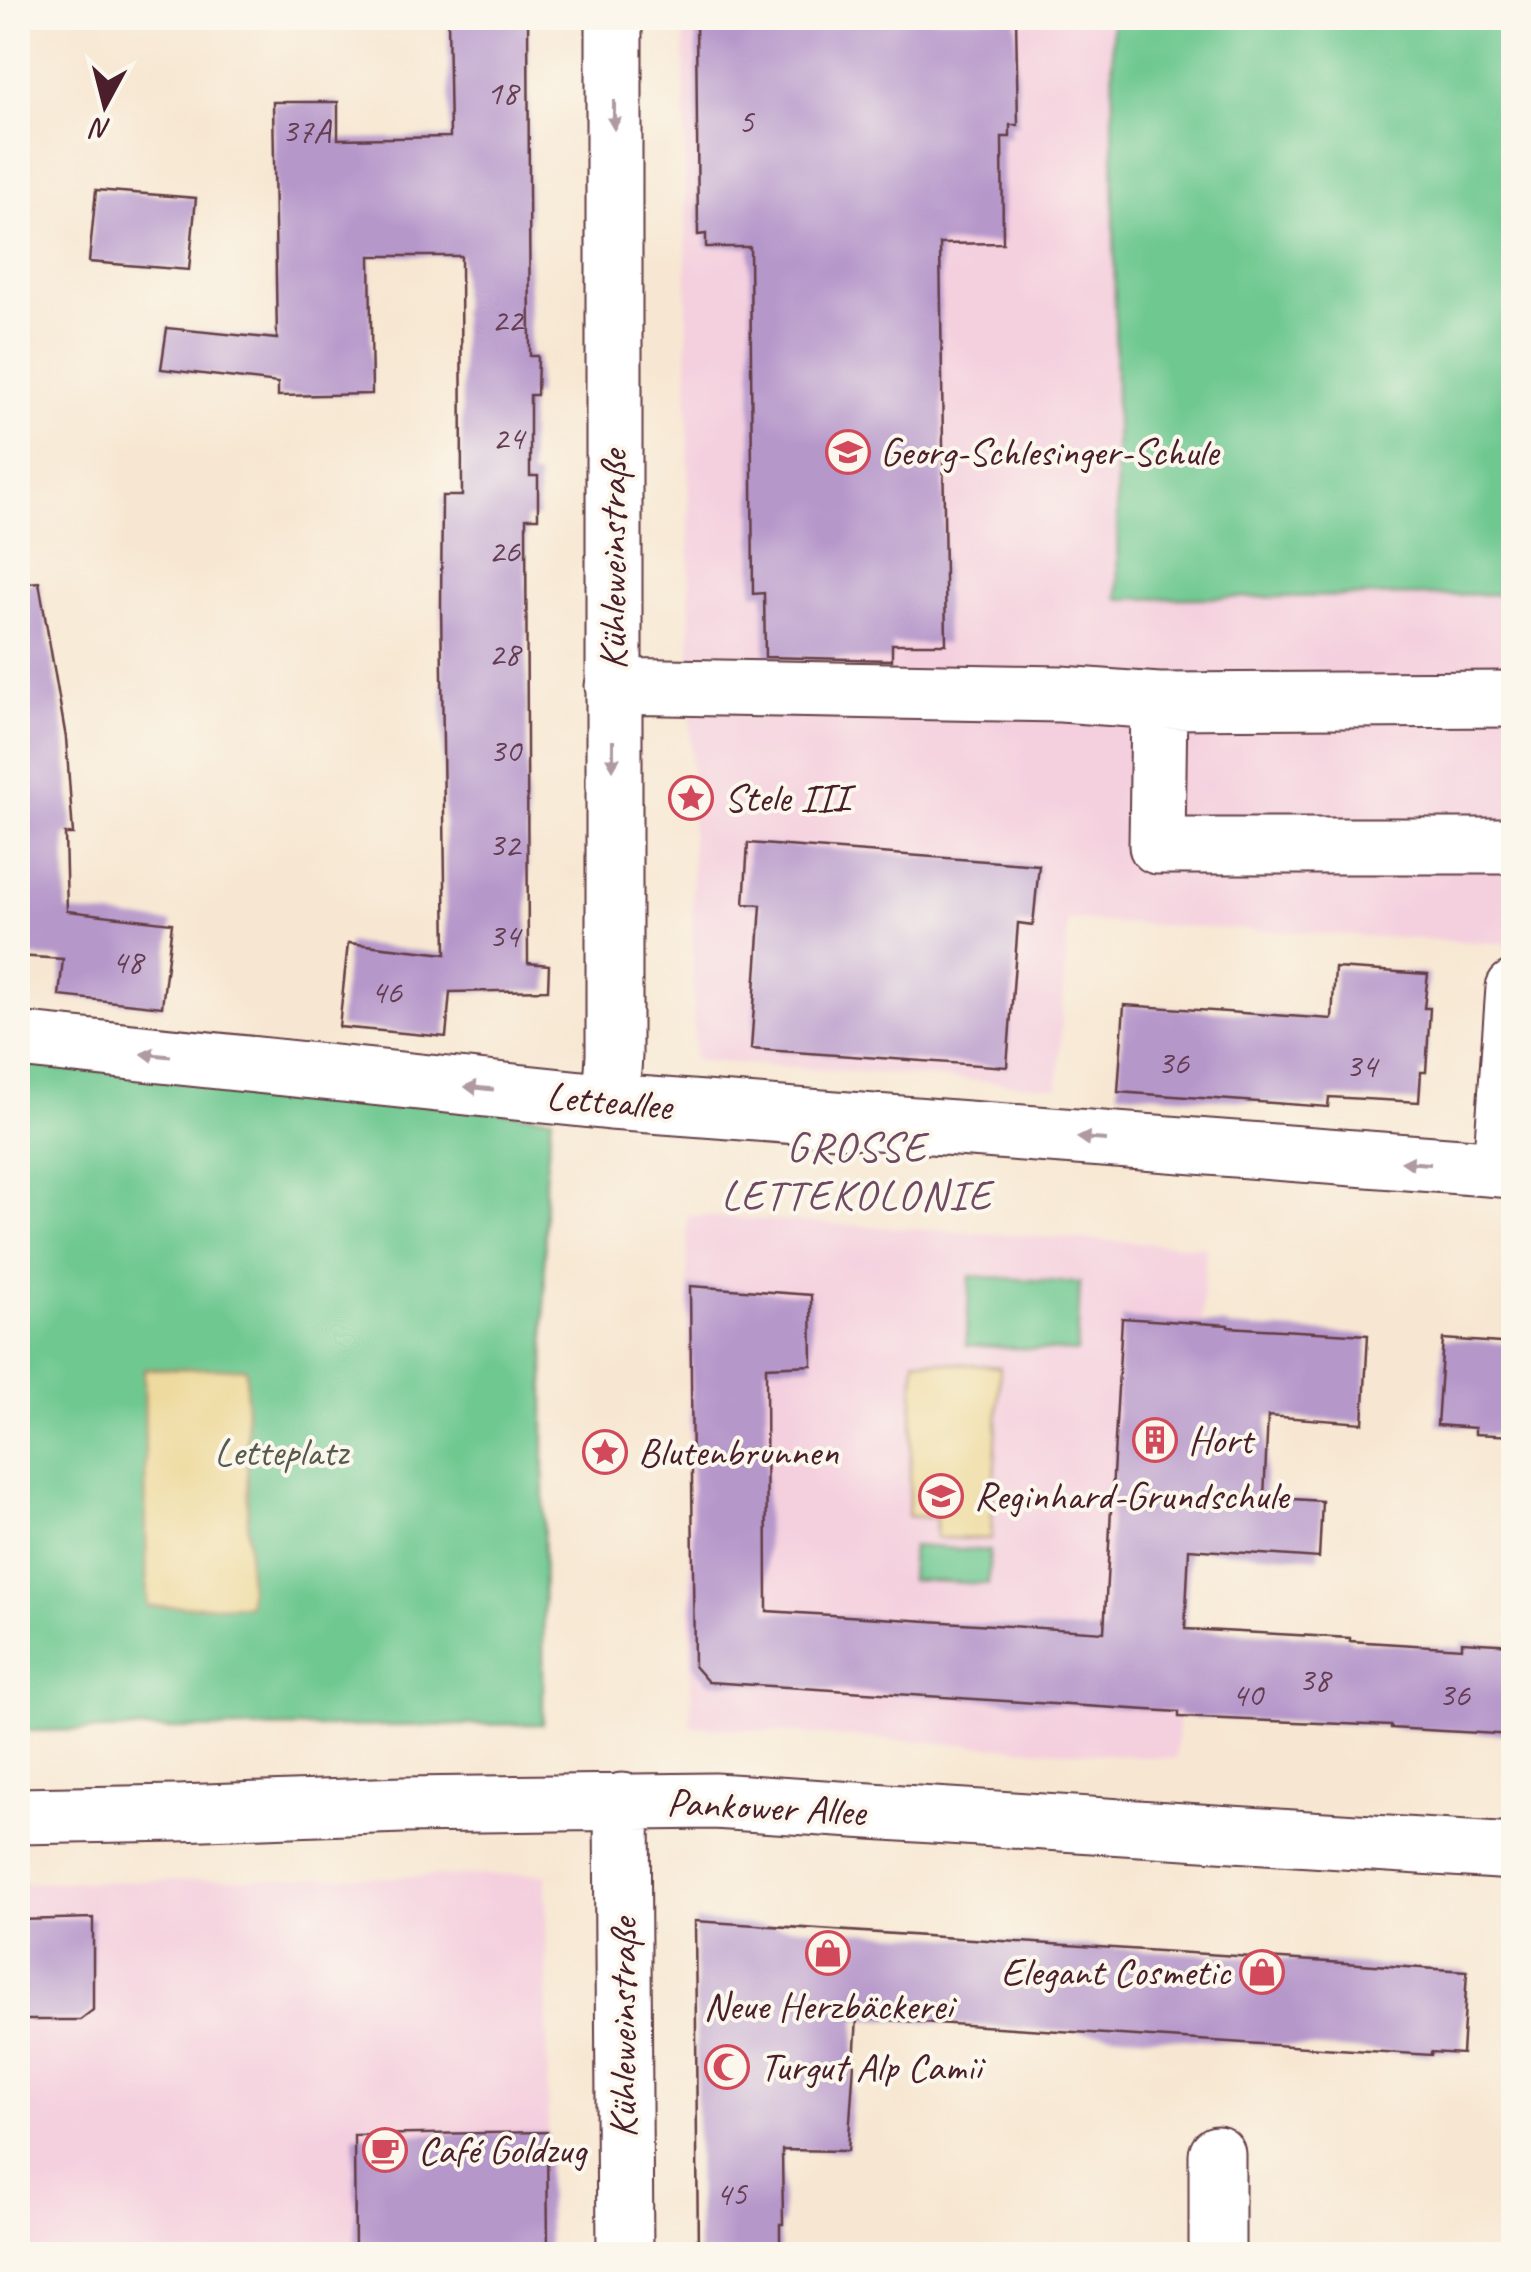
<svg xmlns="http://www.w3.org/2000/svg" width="1531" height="2272" viewBox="0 0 1531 2272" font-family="Caveat,sans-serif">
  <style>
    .built { fill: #f4cfde }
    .green { fill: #6ec890; stroke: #5c745e; stroke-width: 2.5 }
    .sand { fill: #eeda9e; stroke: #9c7c64; stroke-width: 2.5 }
    .building { fill: #b697ca }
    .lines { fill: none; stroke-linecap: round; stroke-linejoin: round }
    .minor-casing { stroke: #643d44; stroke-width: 59 }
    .minor { stroke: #fff; stroke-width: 55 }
    .oneway { fill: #ae9aa0 }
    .labels { text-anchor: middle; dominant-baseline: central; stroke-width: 8; stroke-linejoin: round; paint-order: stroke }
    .number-label { font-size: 35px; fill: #653d53 }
    .poi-label { font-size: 40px; fill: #4a1f2b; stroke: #fbf7ec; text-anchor: start }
    .street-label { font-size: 40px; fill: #4a1f2b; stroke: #fbf7ec }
    .park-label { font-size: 40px; fill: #575a4e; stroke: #fbf7ec }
    .neighbourhood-label { font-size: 42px; letter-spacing: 2.5px; fill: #704963; stroke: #fbf7ec }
  </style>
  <rect width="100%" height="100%" fill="#fbf7ec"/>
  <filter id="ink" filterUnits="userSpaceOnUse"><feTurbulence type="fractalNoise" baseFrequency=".01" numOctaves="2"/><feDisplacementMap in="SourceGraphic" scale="20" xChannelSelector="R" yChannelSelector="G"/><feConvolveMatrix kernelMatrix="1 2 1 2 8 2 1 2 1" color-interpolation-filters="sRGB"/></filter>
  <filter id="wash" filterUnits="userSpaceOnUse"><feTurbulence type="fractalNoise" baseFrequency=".0048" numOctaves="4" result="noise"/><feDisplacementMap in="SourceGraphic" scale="40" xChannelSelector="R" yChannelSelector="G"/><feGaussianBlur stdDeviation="2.25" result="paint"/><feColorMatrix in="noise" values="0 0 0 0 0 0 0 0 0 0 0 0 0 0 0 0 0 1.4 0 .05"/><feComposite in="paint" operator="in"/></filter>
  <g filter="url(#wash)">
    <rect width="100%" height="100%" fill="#f7e7d2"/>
    <path class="built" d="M684,18H1513V944L1068,920L1058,1087L694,1060Z
      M687,1215L1206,1247L1176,1759L691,1726Z
      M546,1874L549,2254H18V1883Z"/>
    <path class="green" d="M1112,18H1513V594L1118,599Z
      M18,1062L552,1117L545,1179L543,1724L18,1731Z
      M970,1276L1080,1283L1077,1352L966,1345Z
      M912,1546L990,1551L988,1584L910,1580Z"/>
    <path class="sand" d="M915,1360L1000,1367L991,1539L936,1538V1518L908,1516Z
      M246,1368L249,1605L147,1607L144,1369Z"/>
    <g id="blocks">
      <path class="building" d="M448,18H528L530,356H538L537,395H530V476H538V518H526L528,963L549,965L548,990L450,992L446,1037L339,1027L348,943L446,954L441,604L442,496H462L461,256H370L372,394L278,396V383L161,369L167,328L277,339L273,102H338V139L450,137Z
        M696,18H1016L1018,125H1010V137H1002L1003,243L940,244L946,644H892V660L765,657L764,593L753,594L750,247H706V234L698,235Z
        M96,190L196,198L189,270L89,262Z
        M39,582L66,738L73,834H65L67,911L172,923L162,1007L59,996L63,959L18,956V584Z
        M748,843L1039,865L1033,925L1018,923L1007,1067L751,1049L761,905L744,904Z
        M1335,968L1428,974L1424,1008H1430L1426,1072H1421L1419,1102L1329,1097L1328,1107L1118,1092L1124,1005L1332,1019Z
        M690,1286L811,1295L812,1365L766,1367L767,1611L1104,1632L1122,1318L1228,1325V1327L1368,1335L1363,1423L1268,1416L1264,1497L1322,1501L1319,1558L1189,1549L1185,1629L1350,1638V1641L1462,1648V1642L1514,1645V1735L1391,1728V1726L1179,1717V1712L708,1682L694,1666Z
        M1443,1339L1514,1344V1436L1475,1434V1428L1437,1425Z
        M93,1918V2010L80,2020H18V1920Z
        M695,1921L1467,1971L1462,2054L1431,2052V2055L857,2018L848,2151L782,2150L783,2224H780V2254H698Z
        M547,2132L548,2254H355L354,2135Z"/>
    </g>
  </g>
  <g filter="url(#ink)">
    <use href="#blocks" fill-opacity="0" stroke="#643d44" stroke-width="2.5"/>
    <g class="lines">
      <g class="minor-casing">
        <path id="minor" d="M613,686L1061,694L1159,701L1514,699
          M1159,701L1157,846H1514
          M18,1040L611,1102L1514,1170
          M611,1102L614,1055V18
          M1501,1169L1514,988
          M622,1801L625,2254
          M18,1816L178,1813L403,1805L714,1801L1514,1852
          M1217,2154V2254"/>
      </g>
      <use href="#minor" class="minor"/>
    </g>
    <defs><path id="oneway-solid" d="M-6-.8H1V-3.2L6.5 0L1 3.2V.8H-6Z" transform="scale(2.5)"/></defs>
    <g class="oneway">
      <use href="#oneway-solid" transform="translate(614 115) rotate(90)"/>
      <use href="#oneway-solid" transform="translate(613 755) rotate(90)"/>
      <use href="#oneway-solid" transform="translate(156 1055) rotate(-174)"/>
      <use href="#oneway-solid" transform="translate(479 1088) rotate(-174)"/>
      <use href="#oneway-solid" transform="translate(1092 1139) rotate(-176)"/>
      <use href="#oneway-solid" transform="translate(1416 1163) rotate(-176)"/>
    </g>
  </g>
  <defs>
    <g id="school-ring" transform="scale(2.25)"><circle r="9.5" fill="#fbf7ec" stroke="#d1495b" stroke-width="1.5"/><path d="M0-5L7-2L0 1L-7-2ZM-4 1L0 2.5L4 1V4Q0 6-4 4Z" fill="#d1495b"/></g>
    <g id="sight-ring" transform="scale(2.25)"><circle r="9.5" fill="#fbf7ec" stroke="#d1495b" stroke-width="1.5"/><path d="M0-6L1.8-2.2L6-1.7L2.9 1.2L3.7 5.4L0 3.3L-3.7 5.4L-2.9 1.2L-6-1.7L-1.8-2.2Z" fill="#d1495b"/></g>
    <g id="building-ring" transform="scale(2.25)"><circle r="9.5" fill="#fbf7ec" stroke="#d1495b" stroke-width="1.5"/><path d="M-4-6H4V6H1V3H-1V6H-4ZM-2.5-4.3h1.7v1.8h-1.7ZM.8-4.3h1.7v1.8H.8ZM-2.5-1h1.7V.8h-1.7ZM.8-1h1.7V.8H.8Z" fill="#d1495b"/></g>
    <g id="shop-ring" transform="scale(2.25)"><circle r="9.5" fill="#fbf7ec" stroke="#d1495b" stroke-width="1.5"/><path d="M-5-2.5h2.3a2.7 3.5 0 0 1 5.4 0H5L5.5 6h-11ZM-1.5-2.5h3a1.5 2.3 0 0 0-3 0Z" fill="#d1495b"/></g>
    <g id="mosque-ring" transform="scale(2.25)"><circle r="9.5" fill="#fbf7ec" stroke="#d1495b" stroke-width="1.5"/><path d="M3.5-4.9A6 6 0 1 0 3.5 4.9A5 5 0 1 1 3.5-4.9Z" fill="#d1495b"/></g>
    <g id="cafe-ring" transform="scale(2.25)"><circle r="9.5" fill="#fbf7ec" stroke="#d1495b" stroke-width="1.5"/><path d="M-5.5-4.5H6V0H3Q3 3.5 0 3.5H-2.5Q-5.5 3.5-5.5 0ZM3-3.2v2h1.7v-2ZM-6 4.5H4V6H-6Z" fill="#d1495b"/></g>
  </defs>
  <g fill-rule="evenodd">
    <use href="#school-ring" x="848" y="452"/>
    <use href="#sight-ring" x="691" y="798"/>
    <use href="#building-ring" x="1155" y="1440"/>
    <use href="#sight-ring" x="605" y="1452"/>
    <use href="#school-ring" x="941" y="1496"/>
    <use href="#shop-ring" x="828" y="1953"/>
    <use href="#shop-ring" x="1262" y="1972"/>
    <use href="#mosque-ring" x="727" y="2067"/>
    <use href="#cafe-ring" x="385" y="2150"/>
  </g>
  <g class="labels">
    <g class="number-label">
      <text x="502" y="92">18</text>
      <text x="746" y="121">5</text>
      <text x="306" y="130">37A</text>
      <text x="507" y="319">22</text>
      <text x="508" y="437">24</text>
      <text x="504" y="550">26</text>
      <text x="504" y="653">28</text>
      <text x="505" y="750">30</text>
      <text x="504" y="844">32</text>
      <text x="504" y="935">34</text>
      <text x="127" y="961">48</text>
      <text x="386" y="991">46</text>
      <text x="1173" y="1062">36</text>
      <text x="1361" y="1065">34</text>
      <text x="1314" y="1679">38</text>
      <text x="1247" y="1694">40</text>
      <text x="1454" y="1694">36</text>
      <text x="731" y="2193">45</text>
    </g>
    <g class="poi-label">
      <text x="880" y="452">Georg-Schlesinger-Schule</text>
      <text x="724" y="798">Stele III</text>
      <text x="1188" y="1440">Hort</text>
      <text x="638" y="1452">Blutenbrunnen</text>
      <text x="974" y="1496">Reginhard-Grundschule</text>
      <text x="1230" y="1972" text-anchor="end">Elegant Cosmetic</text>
      <text x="828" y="2006" text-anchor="middle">Neue Herzbäckerei</text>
      <text x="760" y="2067">Turgut Alp Camii</text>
      <text x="418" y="2150">Café Goldzug</text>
    </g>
    <g class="street-label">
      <text transform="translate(613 560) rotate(-90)">Kühleweinstraße</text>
      <text transform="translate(609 1101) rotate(5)">Letteallee</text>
      <text transform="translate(766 1807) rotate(3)">Pankower Allee</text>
      <text transform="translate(623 2028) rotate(-90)">Kühleweinstraße</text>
    </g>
    <g class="park-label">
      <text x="281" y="1452">Letteplatz</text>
    </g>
    <g class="neighbourhood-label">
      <text x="857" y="1147">GROSSE<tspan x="857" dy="48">LETTEKOLONIE</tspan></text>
    </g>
  </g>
  <rect width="1531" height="2272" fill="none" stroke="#fbf7ec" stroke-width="60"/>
  <g transform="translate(105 105) rotate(187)" stroke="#fbf7ec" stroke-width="8" paint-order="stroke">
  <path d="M0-8L18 38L0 25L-18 38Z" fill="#4a1f2b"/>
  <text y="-15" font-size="28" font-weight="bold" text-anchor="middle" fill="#4a1f2b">N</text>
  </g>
</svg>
